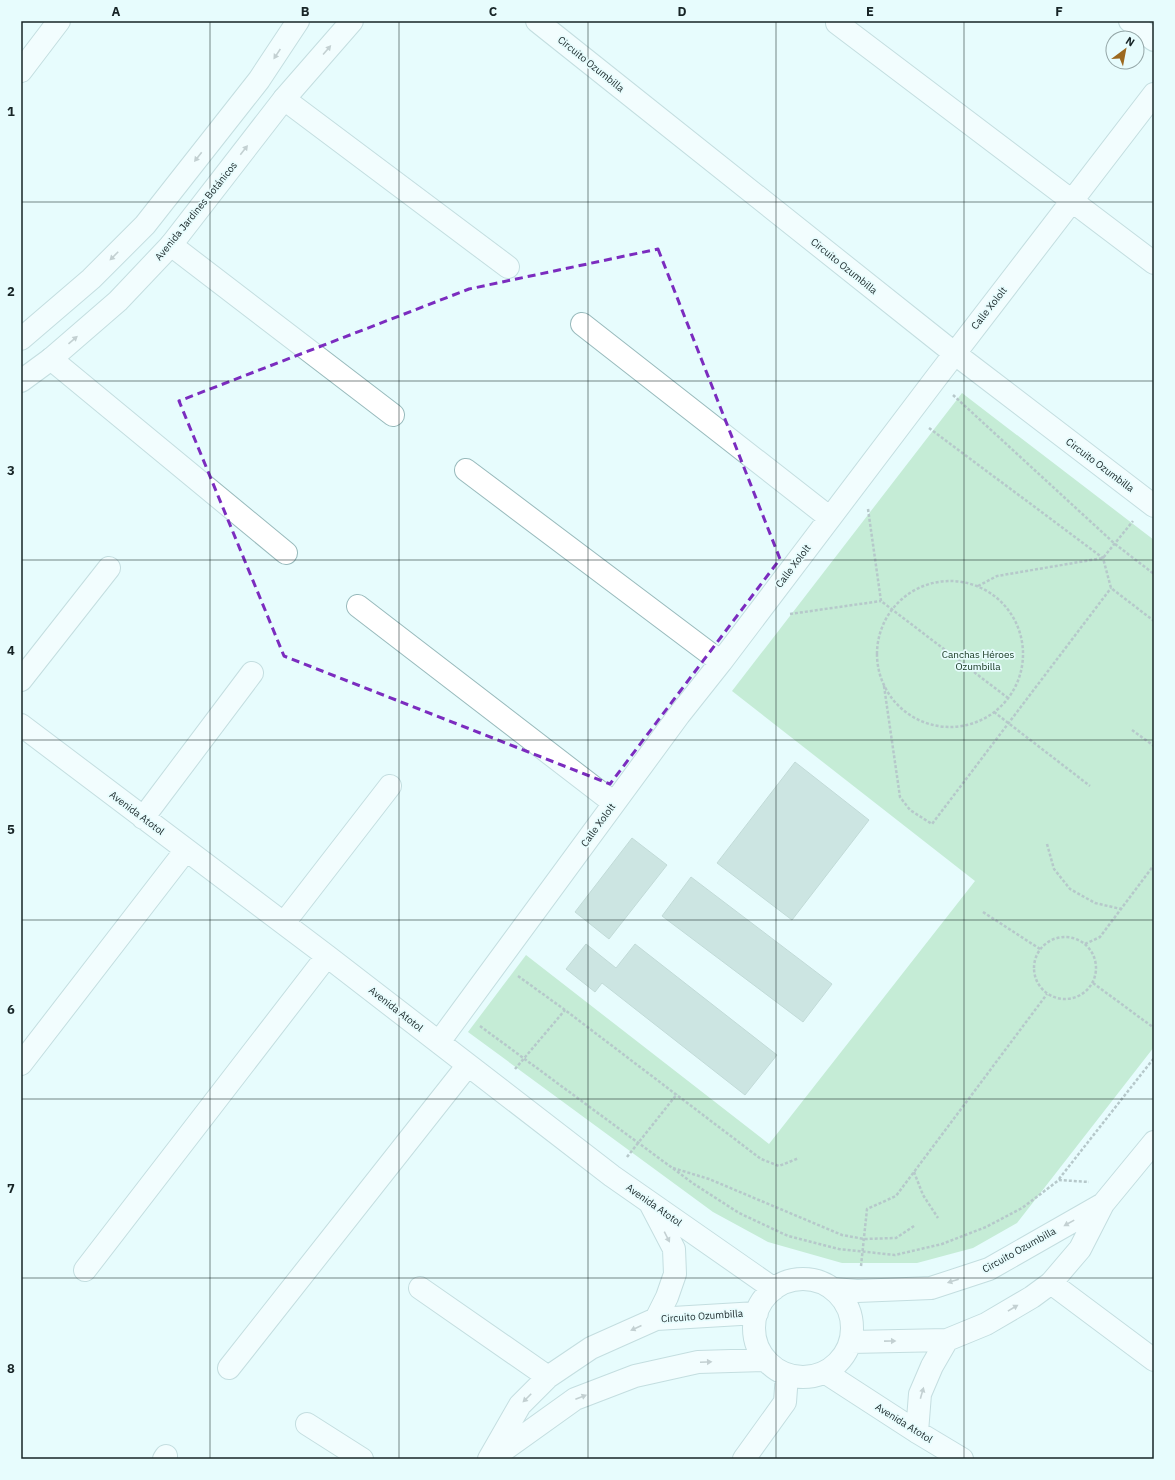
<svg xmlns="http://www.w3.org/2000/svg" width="1175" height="1480" viewBox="0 0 1175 1480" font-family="'IBM Plex Sans',sans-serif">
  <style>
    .green { fill: #9bd9a7 }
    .building { fill: #abcbc2; stroke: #94b3aa }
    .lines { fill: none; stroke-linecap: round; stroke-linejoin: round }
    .street-casing { stroke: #98babc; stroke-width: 24 }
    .secondary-casing { stroke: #98babc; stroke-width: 24 }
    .path { stroke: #7a8b8d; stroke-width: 2.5; stroke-dasharray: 3 2; stroke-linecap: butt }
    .street { stroke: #fff; stroke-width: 22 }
    .secondary { stroke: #fff; stroke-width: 22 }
    .oneway { fill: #979c9d }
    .marked { fill: none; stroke: #7b2cbf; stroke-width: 3; stroke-dasharray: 8 5; stroke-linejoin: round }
    .grid { fill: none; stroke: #172426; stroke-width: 1; stroke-opacity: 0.55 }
    .labels { text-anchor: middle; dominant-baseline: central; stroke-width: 3.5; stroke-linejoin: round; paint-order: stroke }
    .street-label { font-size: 10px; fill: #172426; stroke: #e7fcfd }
    .park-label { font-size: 10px; fill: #103119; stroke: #e7fcfd }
    .neatline { fill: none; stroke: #172426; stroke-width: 1.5 }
    .grid-label { font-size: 13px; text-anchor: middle; font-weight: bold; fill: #172426 }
  </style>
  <rect width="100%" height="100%" fill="#e7fcfd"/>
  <path class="green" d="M962,393L1154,540V1047L1017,1223L973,1248L917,1263H842L768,1242L713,1212L468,1032L526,955L769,1144L975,881L732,691Z"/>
  <path class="building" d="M795,762L869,820L792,920L717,863Z
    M632,838L667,865L609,939L575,912Z
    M691,877L832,984L803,1022L662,916Z
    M586,944L616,968L635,944L777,1055L745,1095L602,983L595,992L566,969Z"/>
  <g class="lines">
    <g class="street-casing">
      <path id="street" d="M537,21L954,353L1154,506
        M1130,21L1154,40
        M837,23L1154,263
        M21,71L59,21
        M284,99L508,267
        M171,245L393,415
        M582,324L830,518
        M51,359L286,553
        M466,470L721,662
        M358,606L614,803
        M21,680L109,568
        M21,725L327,956L612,1176L774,1289
        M143,818L252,673
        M284,923L390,786
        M439,1042L679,715L721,662L936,378L1154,94
        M21,1064L186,850
        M651,1205L674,1249L675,1274L667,1297L656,1319
        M85,1270L327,956
        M754 1328a49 49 0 1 1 98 0a49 49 0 1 1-98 0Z
        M1051,1283L1154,1360
        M420,1288L548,1377
        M834,1289L857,1291L931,1288L989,1269L1103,1204
        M851,1342L947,1340L986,1324L1032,1297L1051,1283L1080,1249L1103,1204L1154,1142
        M229,1368L468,1065
        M826,1373L917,1432L962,1459
        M307,1424L362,1459
        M917,1432L920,1394L932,1366L947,1340
        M494,1457L575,1399L635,1376L698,1362L766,1360
        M164,1459L166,1456
        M489,1459L520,1405L548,1377L591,1348L656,1319L757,1313
        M744,1459L785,1402L787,1375"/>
    </g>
    <g class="secondary-casing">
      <path id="secondary" d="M21,339L91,279L145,225L259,80L298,21
        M21,381L51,359L118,301L171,245L284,99L352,21"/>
    </g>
    <path class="path" d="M953,395L1115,544L1154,574
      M929,428L1103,558L1111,588L1154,621
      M868,509L881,601L1008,698
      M877 654a73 73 0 1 1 146 0a73 73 0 1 1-146 0Z
      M978,586L997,576L1103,558L1133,521
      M790,614L881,601
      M884,686L900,797L910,810L932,824L1111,588
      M994,712L1090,786
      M1132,730L1154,746
      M1047,844L1054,869L1070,889L1095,903L1121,909
      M983,912L1040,949
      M1034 968a31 31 0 1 1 62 0a31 31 0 1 1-62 0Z
      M1085,944L1100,937L1154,865
      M518,976L565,1010L761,1159L779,1166L799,1158
      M1093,983L1154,1028
      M480,1026L694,1184L739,1213L788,1236L839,1249L895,1255L942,1244L986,1227L1022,1208L1059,1180L1089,1182
      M515,1069L565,1010
      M627,1157L677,1094
      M673,1168L709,1179L842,1235L864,1239L896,1238L914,1226
      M914,1172L923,1195L938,1218
      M1059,1179L1154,1058
      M861,1266L867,1209L896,1196L1047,994"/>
    <use href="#street" class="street"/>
    <use href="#secondary" class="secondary"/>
  </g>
  <defs><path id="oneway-solid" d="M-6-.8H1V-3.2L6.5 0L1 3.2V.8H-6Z"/></defs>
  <g class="oneway">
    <use href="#oneway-solid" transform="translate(327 50) rotate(-49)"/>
    <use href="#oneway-solid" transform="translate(277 54) rotate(124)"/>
    <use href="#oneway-solid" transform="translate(244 150) rotate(-52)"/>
    <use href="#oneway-solid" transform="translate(198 157) rotate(128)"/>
    <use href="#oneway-solid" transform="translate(114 256) rotate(135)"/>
    <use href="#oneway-solid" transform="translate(73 340) rotate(-41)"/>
    <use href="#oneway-solid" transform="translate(1069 1223) rotate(151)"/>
    <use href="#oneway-solid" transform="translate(667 1237) rotate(63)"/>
    <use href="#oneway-solid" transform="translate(953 1281) rotate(162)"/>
    <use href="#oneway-solid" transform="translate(1013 1308) rotate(-31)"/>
    <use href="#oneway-solid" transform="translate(636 1328) rotate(156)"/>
    <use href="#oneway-solid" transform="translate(890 1341) rotate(-1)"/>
    <use href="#oneway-solid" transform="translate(706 1362) rotate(-2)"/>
    <use href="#oneway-solid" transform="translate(922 1393) rotate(-74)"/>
    <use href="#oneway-solid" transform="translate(581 1397) rotate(-21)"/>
    <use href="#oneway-solid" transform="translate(527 1398) rotate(135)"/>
  </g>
  <path d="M0 0H1175V1480H0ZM658,249L780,559L610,784L284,656L179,401L469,289Z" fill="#e7fcfd" fill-opacity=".55" fill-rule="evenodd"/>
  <path class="marked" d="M658,249L780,559L610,784L284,656L179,401L469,289Z"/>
  <path class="grid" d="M210,21V1459M399,21V1459M588,21V1459M776,21V1459M964,21V1459M21,202H1154M21,381H1154M21,560H1154M21,740H1154M21,920H1154M21,1099H1154M21,1278H1154"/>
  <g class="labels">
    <g class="street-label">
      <text transform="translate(591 64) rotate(39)">Circuito Ozumbilla</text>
      <text transform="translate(196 211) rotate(-51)">Avenida Jardines Botánicos</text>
      <text transform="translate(844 266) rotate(39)">Circuito Ozumbilla</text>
      <text transform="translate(989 308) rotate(-52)">Calle Xololt</text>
      <text transform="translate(1100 465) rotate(37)">Circuito Ozumbilla</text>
      <text transform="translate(793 566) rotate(-53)">Calle Xololt</text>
      <text transform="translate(137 813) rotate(37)">Avenida Atotol</text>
      <text transform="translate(598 825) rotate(-54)">Calle Xololt</text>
      <text transform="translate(396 1009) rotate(38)">Avenida Atotol</text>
      <text transform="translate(654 1205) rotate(35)">Avenida Atotol</text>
      <text transform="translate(1019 1250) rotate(-29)">Circuito Ozumbilla</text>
      <text transform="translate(702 1316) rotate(-4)">Circuito Ozumbilla</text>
      <text transform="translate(904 1423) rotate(32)">Avenida Atotol</text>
    </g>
    <g class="park-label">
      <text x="978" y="654">Canchas Héroes<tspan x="978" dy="12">Ozumbilla</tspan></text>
    </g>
  </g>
  <rect width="1175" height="1480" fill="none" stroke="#e7fcfd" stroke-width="44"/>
  <g transform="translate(1125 50) rotate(32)"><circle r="19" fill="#e7fcfd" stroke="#94a6a7"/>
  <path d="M0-3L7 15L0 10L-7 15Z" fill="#9c691f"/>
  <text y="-6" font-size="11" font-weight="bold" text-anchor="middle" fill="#172426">N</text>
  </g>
  <rect x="22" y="22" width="1131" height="1436" class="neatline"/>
  <g class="grid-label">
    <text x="116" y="16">A</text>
    <text x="305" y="16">B</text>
    <text x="493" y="16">C</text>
    <text x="682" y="16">D</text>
    <text x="870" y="16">E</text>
    <text x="1059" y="16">F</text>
    <text x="11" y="116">1</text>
    <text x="11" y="296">2</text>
    <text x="11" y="475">3</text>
    <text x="11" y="655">4</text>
    <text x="11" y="834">5</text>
    <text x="11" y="1014">6</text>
    <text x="11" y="1193">7</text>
    <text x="11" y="1373">8</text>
  </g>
</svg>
